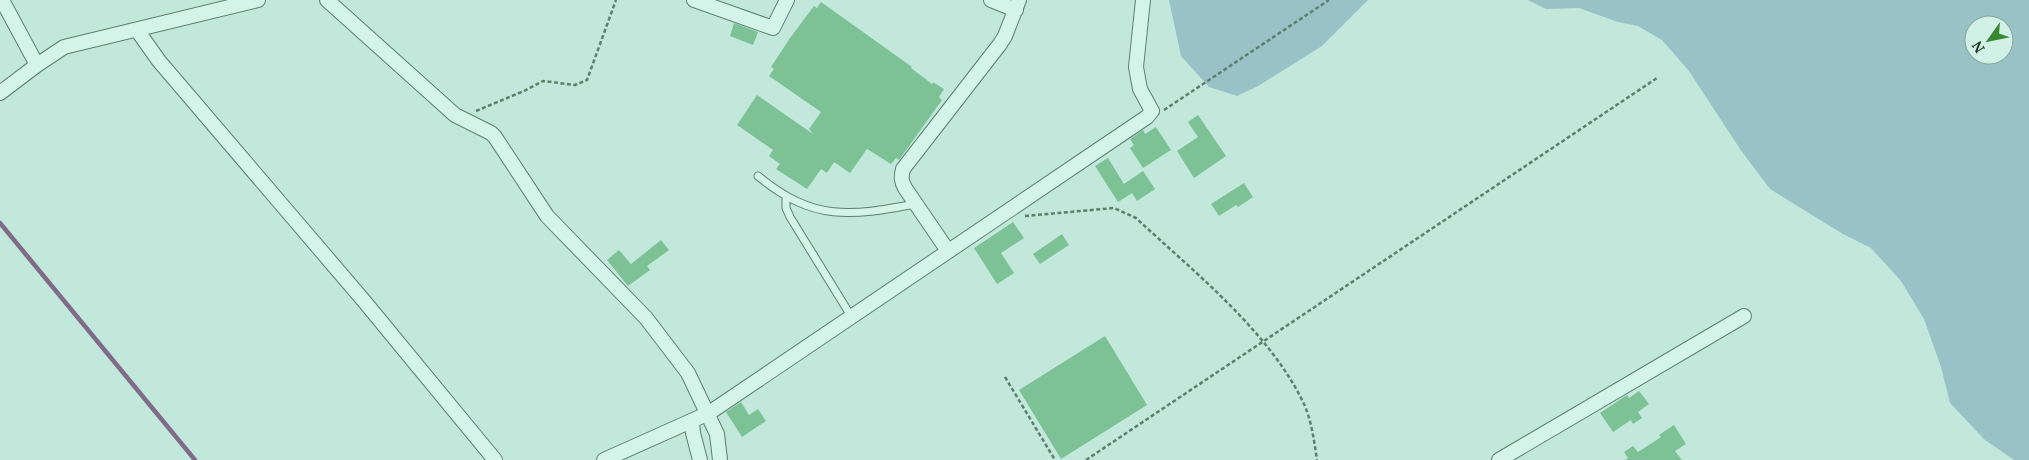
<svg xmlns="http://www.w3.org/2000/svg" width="2029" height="460" viewBox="0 0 2029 460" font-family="'PT Serif',serif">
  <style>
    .green { fill: #98c2c5; fill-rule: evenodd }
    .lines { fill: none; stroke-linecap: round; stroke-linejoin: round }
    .stream { stroke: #806c88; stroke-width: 4.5 }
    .building { fill: #7cc295 }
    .service-casing { stroke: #5b806d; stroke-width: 9 }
    .minor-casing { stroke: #5b806d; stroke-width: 16 }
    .path { stroke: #5b806d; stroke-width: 2.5; stroke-dasharray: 4 2.5; stroke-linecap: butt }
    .service { stroke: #d4f4e9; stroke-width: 7 }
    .minor { stroke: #d4f4e9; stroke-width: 14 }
  </style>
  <rect width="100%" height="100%" fill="#c2e8db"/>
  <path class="green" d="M1169,0H1368L1322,46L1258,86L1237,96L1209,87L1181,56Z
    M1528,0H2029V460H2014L1985,440L1950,403L1941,367L1924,319L1901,281L1871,248L1843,234L1770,189L1740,149L1689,71L1662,40L1638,26L1618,22L1579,8L1546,9ZM1974,25H2004V55H1974Z"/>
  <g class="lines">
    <path class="stream" d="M0,223L195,460"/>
  </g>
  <path class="building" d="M821,2L912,67L911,68L932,84L933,82L944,89L939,97L942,100L899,160L896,158L891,164L867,149L850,173L834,162L827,173L821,169L807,189L776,169L780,164L769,156L773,150L737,125L757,95L813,134L809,129L821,112L769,76L774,69L771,67L790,38L814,6L817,8Z
    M734,23L758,32L753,45L730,36Z
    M1198,115L1226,156L1194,178L1177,151L1198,137L1188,122Z
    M1156,127L1171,150L1143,168L1130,148L1134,145L1130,139L1143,130L1145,134Z
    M1108,158L1124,184L1143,171L1155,189L1137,201L1132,193L1118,202L1095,166Z
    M1244,183L1253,197L1238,207L1236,205L1219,216L1211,204Z
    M1013,222L1024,238L1001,253L1014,273L997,284L974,248Z
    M1062,234L1069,245L1040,264L1033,254Z
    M661,240L669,250L647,266L650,270L628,286L607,260L619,250L631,264Z
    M1105,336L1147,405L1061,459L1019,390Z
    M1639,391L1649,404L1638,412L1642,418L1633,424L1631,420L1613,432L1600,413L1627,395L1629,398Z
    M741,402L749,415L758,409L766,421L742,437L726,412Z
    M1674,425L1686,444L1675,451L1682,460H1625L1628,458L1624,452L1633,446L1638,452L1661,437L1659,435Z"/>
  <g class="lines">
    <g class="service-casing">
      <path id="service" d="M758,176C814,222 850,216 916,204
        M786,197V208L790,217L851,316"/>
    </g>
    <g class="minor-casing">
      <path id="minor" d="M2,0L37,65
        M327,0L455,115L491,133L495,137L547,216L646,318L688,373L717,434L720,460
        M694,0L773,28L787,0
        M991,0L1016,10
        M137,30L159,61L364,301L495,460
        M0,93L37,65L64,47L258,0
        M948,251L905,188C901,181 901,177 903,169L1000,44L1005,36L1019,0
        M692,421L693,433L700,460
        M604,460L709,413L1147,117L1152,111L1140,89L1136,67L1143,0
        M1499,460L1744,316"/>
    </g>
    <path class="path" d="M1164,110L1329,0
      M476,111L524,91L543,81L575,85L587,80L616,0
      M1025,216L1114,208L1136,218C1194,272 1270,332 1304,404C1312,422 1314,441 1317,460
      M1005,377L1055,460
      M1086,460L1657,78"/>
    <use href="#service" class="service"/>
    <use href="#minor" class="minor"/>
  </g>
  <g transform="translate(1989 40) rotate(237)"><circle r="24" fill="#d1f1e6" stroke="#89a599"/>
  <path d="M0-4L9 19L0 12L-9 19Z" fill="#388832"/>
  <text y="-8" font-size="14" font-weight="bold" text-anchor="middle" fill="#1e3226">N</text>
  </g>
</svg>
